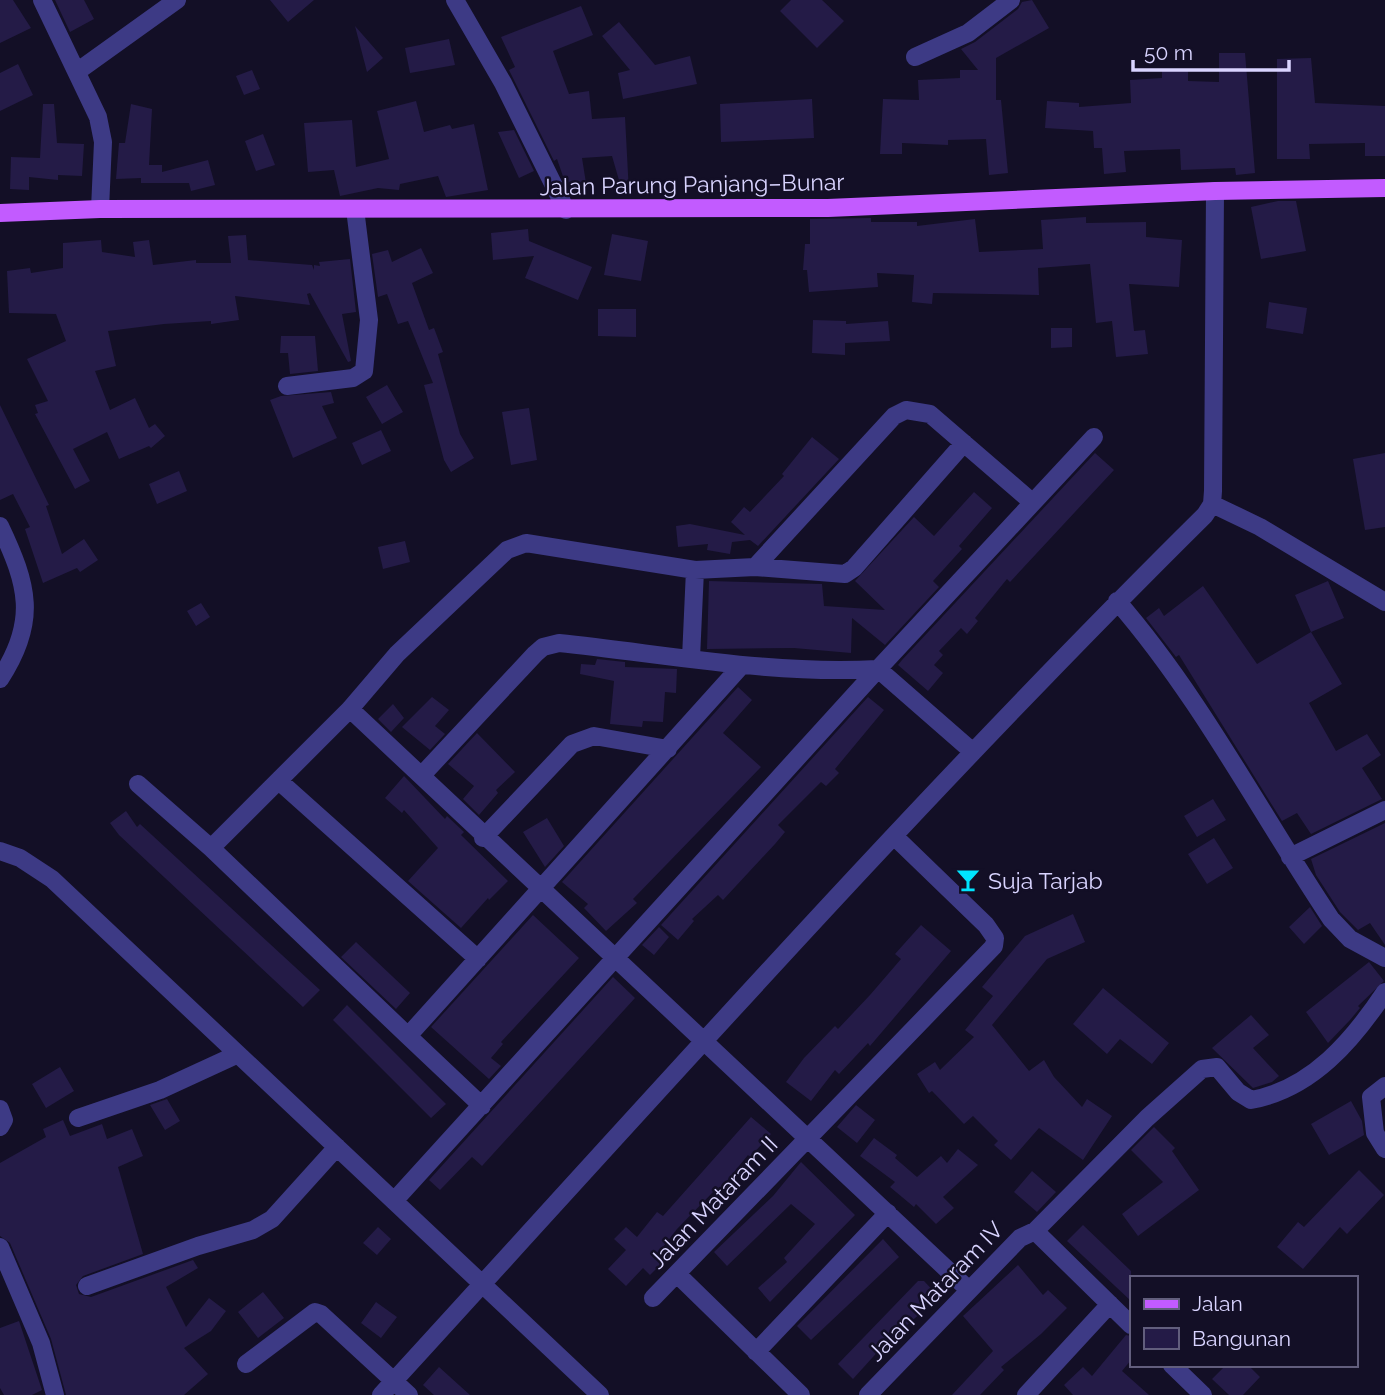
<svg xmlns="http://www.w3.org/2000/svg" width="1385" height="1395" viewBox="0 0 1385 1395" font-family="Raleway,sans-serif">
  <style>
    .building { fill: #241b47 }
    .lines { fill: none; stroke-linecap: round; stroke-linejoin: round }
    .minor { stroke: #3d3a85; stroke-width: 18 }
    .major { stroke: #c25bff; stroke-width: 18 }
    .labels { text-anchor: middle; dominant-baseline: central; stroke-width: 5; stroke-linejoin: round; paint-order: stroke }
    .street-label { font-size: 23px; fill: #d9d4ff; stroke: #130f26 }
    .poi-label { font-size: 23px; fill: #d9d4ff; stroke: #130f26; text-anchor: start }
  </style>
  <rect width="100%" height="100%" fill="#130f26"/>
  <path class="building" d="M0,0H13L31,28L0,43Z
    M55,0H84L94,19L70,32Z
    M270,0H314L288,22Z
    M791,0H822L844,21L817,48L780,11Z
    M1032,0L1049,28L996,58V100H1001L1008,173L989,175L986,139L948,140V145L902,143V154H880L883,99L919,100L918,80L960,78V70H978L961,49L975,42L1018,9L1022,2Z
    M581,6L593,35L553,51L569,94L589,91L592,119L625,117L629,193L623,194L612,156L582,158L586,183L566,185L557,159L554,161L509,70L515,67L501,37Z
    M619,22L655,65L690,56L697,84L623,99L618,73L630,70L602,36Z
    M355,26L383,58L367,72Z
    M449,39L455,65L410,73L405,48Z
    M1219,53H1245L1255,173L1236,175L1235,168L1181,170L1180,149L1124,151L1126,172L1104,174L1102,148H1094L1093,131L1045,128L1047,101L1079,103V107L1131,103L1130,80L1162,78V71L1188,70V81L1219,82Z
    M1311,58L1315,103L1385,106V156H1365V143L1309,144L1310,159H1277V59Z
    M18,64L33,95L0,111V73Z
    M252,70L260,89L244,95L236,76Z
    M812,99L814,138L721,142L720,104Z
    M416,101L424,132L450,125L452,129L474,124L488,190L446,197L438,176L400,184L399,190L378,188L340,196L334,170L308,172L304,123L352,120L356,167L389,159L377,111Z
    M43,104H54L57,143L84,144L82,176L58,175V180L29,177V190L10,189L11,157L40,158Z
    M131,104L152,109L149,165H162V172L208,160L215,185L191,191L189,183H141V178L116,179L119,143H125Z
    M514,130L534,171L519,178L498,132Z
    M263,134L275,165L256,171L245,141Z
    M1278,201H1296L1306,251L1261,259L1251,207Z
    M1086,217V223L1146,222V237L1182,240L1179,287L1129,284L1134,331L1145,330L1148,354L1116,357L1112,321L1096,323L1090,264L1038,268L1039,295L933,293L932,304L912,302L914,275L877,273L878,287L809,292L807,270H803L805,244H810V219L871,218V222H917V226L975,219L979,252L1043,249L1041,220Z
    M528,229L529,241L592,267L578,300L525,278L534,256L493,260L491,233Z
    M612,234L648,241L641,281L604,275Z
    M246,235L248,260L312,265L314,270V265L320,266L319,262L350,259L356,312L342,314L351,361L348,362L310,293L307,294L310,305L235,296L239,320L211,324V321L164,324L108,331L116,366L95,371L110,410L135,398L149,428L155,424L165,436L151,448L149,446L119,459L107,432L73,449L90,481L75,489L35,414L38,413L35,405L48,401L27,359L66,341L56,314L9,313L7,271L30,268L31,273L63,268V243L101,240L102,252L135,257L133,242L149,240L153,265L196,260V263H231L228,236Z
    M421,248L433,273L412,283L429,330L434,328L443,352L438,354L460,434L474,458L451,472L444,460L424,385L433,383L408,321L398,324L387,294L378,297L372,254L388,250L392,262Z
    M1269,302L1307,308L1303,334L1266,328Z
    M598,309H636V337L598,336Z
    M813,320L846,321V324L888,321L890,341L845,343V355L812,353Z
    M1051,328H1072V347L1051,348Z
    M281,336H315L318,371L290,374L288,353H280Z
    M387,385L403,412L382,424L366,397Z
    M331,392L334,403L322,406L337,438L293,458L270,400L281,396Z
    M0,405L49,505L46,506L62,554L84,539L98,560L80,572L77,568L43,583L25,529L30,527L13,494L0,500Z
    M529,408L537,460L511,465L502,412Z
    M381,430L391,451L362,465L352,443Z
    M812,437L839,459L758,546L750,540L732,542L730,554L707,550L708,544L678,547L676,526L690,524L745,535L731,522L744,507L750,512L784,476L782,474Z
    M1095,453L1114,470L1010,582L1007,579L975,618L978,621L967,634L961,628L939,651L943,655L934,665L943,673L928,691L898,665L902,660Z
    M1385,453V527L1365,530L1353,459Z
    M179,471L187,491L157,504L149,484Z
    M974,492L992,508L959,546L962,549L933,581L939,587L885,645L852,618L851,653L794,648L707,649L709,581L822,584L824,606L885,610L855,581L914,517L934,536Z
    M405,541L410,562L383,569L378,547Z
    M1328,581L1344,618L1311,632L1295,595Z
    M1203,586L1257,664L1311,632L1342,684L1309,703L1336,751L1367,734L1381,755L1362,768L1382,799L1311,834L1297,813L1282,821L1179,655L1176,657L1146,618L1159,608L1164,616Z
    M201,603L210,617L196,626L187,611Z
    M597,659L625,662V667L677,669L676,693L665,692L663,722L643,721L642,727L610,724L614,681L580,674L581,664L595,665Z
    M738,687L752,700L723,733L761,767L633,899L637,903L606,931L584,908L588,904L562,882Z
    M432,697L449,710L435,726L445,734L430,750L402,727Z
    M868,697L884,710L835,769L839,773L826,786L821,782L778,825L785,832L775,844L723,900L718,895L692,919L694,921L678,940L661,925Z
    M393,704L404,718L391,732L378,719Z
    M477,733L515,772L496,790L498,793L479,815L463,799L474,786L448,764Z
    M404,776L445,819L447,816L464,832L461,835L508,881L489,900L488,898L461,928L408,881L438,848L404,810L402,813L385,798Z
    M1213,799L1226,820L1197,837L1184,816Z
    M126,811L137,827L140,824L320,990L303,1007L119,835L110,823Z
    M547,818L564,846L545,867L523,832Z
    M1385,823V945L1370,923L1358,930L1340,912L1316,875L1311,859Z
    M1214,838L1233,868L1207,884L1188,854Z
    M1310,907L1322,926L1304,944L1289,927Z
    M1073,914L1085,942L1047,959L992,1025L1029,1071L1044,1060L1054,1077L1082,1107L1087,1099L1112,1116L1083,1160L1039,1128L1011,1160L994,1145L998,1141L973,1116L964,1124L932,1091L929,1093L917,1074L935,1062L940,1070L974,1037L965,1030L993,996L982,987L1025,936Z
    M533,915L579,958L501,1042L503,1044L491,1058L501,1066L489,1079L431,1027Z
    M921,925L951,951L870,1046L868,1043L839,1074L835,1070L811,1101L786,1082L804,1058L835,1026L838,1029L870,995L901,959L895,954Z
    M659,927L669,937L654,955L642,945Z
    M356,942L410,993L396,1009L341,957Z
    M1369,962L1384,981L1358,1006L1360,1008L1350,1020L1328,1043L1306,1012Z
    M613,977L635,998L482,1166L472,1157L440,1190L429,1180Z
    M1103,988L1169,1043L1152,1064L1120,1039L1107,1054L1073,1024Z
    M347,1005L446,1104L431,1118L333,1020Z
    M1251,1015L1269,1035L1253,1048L1279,1076L1272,1082L1253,1088L1212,1048Z
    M60,1067L74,1091L46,1108L32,1084Z
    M167,1099L180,1121L165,1130L150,1105Z
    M1351,1101L1362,1121L1364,1135L1329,1155L1311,1124Z
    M856,1105L875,1120L857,1143L837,1127Z
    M751,1117L771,1134L750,1157L748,1155L717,1193L714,1191L677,1229L656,1256L662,1263L650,1275L643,1268L626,1286L608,1269L626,1250L614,1239L626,1227L637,1237L657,1212L663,1216Z
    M63,1120L70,1136L102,1124L107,1139L132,1129L143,1156L118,1167L143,1254L83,1276L76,1285L79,1294L91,1297L193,1260L198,1268L166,1287L186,1327L209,1298L226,1311L211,1331L184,1348L208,1374L184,1395H66L51,1339L10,1243L0,1236V1163L46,1137L43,1129Z
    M1154,1127L1175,1148L1172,1151L1199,1190L1138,1236L1122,1214L1163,1182L1131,1150Z
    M874,1138L897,1155L895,1158L917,1177L941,1156L947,1163L958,1149L978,1165L943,1197L954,1208L936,1224L916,1204L914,1207L890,1187L895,1182L860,1156Z
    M801,1162L855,1215L770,1302L758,1288L787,1262L784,1258L815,1224L791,1204L727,1266L714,1252L773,1196Z
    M1359,1170L1384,1195L1347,1234L1340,1227L1303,1269L1277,1247L1298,1222L1304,1227Z
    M1032,1171L1056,1192L1037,1212L1014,1192Z
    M1083,1225L1131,1271V1301L1067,1241Z
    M378,1227L391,1239L377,1255L363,1243Z
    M883,1239L899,1257L811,1340L797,1326Z
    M1018,1265L1043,1295L1048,1290L1067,1308L1041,1334L1001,1367L1004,1370L980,1395H952L993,1351L963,1316Z
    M918,1281H924L939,1297L882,1347L853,1379L838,1364Z
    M263,1292L284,1318L258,1338L238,1312Z
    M376,1302L397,1317L381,1338L361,1323Z
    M19,1321L42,1390L32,1395H4L0,1388V1328Z
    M1126,1335L1131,1336V1360L1122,1371L1149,1395H1073L1064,1385L1083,1367L1092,1376Z
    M1226,1365H1248L1260,1377L1243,1395H1229L1212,1379Z
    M439,1367L470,1395H434L423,1385Z"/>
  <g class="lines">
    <path class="minor" d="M42,0L98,117L103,142L100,209
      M455,0L503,83L566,210
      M915,57L968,33L1011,0
      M78,71L177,0
      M287,386L353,378L364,371L369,320L355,209
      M1212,504L1260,527L1385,602
      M0,526C28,585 38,621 0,679
      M755,567L894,416L906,410L930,414L1032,502
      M1117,601C1201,698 1260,813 1331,919L1350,939L1385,958
      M691,658L695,570
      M350,709L969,1290
      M422,775L535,654L543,647L559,643C665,654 771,675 878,669L973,752
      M279,781L478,959
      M138,784L211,848
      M483,838L572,744L594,736L668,749
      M0,851L20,858L52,879L600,1395
      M1290,857L1385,810
      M408,1036L211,848L350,709L397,654L507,550L526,543L695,570L755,567L845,574L854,568L964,443
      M1385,1086L1371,1097L1375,1133L1385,1149
      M482,1106L408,1036L742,665
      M0,1109L4,1120L0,1127
      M78,1118L160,1090L236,1055
      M394,1201L878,669L1094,437
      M1035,1231L1131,1325
      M0,1247L41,1343L55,1395
      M677,1274L801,1395
      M87,1286L198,1246L253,1230L272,1219L337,1147
      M653,1298L994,946L995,938L986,925L895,837
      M756,1352L888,1213
      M246,1364L315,1312L321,1314L409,1395
      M1172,1365L1203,1395
      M381,1395C652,1099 919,798 1205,515L1212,504L1213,491L1215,191
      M868,1395L1020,1238L1035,1231L1147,1118L1202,1069L1217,1067L1238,1092L1251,1100C1312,1089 1353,1040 1385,992
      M1026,1395L1110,1304"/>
    <path class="major" d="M0,213L100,209L828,208L1215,191L1385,188"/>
  </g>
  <defs>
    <g id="bar-bare" transform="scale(1.89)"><path d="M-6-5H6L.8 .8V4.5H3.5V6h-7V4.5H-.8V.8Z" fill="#00e5ff" stroke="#130f26" stroke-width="2.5" paint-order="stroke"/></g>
  </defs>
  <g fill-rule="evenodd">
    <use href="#bar-bare" x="968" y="880"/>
  </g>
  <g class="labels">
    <g class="street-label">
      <text transform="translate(692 184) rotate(-1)">Jalan Parung Panjang–Bunar</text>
      <text transform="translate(713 1202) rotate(-46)">Jalan Mataram II</text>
      <text transform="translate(935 1291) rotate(-46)">Jalan Mataram IV</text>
    </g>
    <g class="poi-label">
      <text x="988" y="880">Suja Tarjab</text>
    </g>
  </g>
  <rect x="1130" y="1276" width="228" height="91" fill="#130f26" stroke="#625e7d" stroke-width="2"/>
  <rect x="1144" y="1299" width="35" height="10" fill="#c25bff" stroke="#625e7d" stroke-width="2"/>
  <text x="1192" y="1311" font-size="21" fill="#d9d4ff">Jalan</text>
  <rect x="1144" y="1328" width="35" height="21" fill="#241b47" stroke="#625e7d" stroke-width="2"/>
  <text x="1192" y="1346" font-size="21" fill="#d9d4ff">Bangunan</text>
  <path d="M1133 60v10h156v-10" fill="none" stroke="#d9d4ff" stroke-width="3.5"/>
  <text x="1144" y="60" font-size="21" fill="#d9d4ff" stroke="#130f26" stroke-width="5" paint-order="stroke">50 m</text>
</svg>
